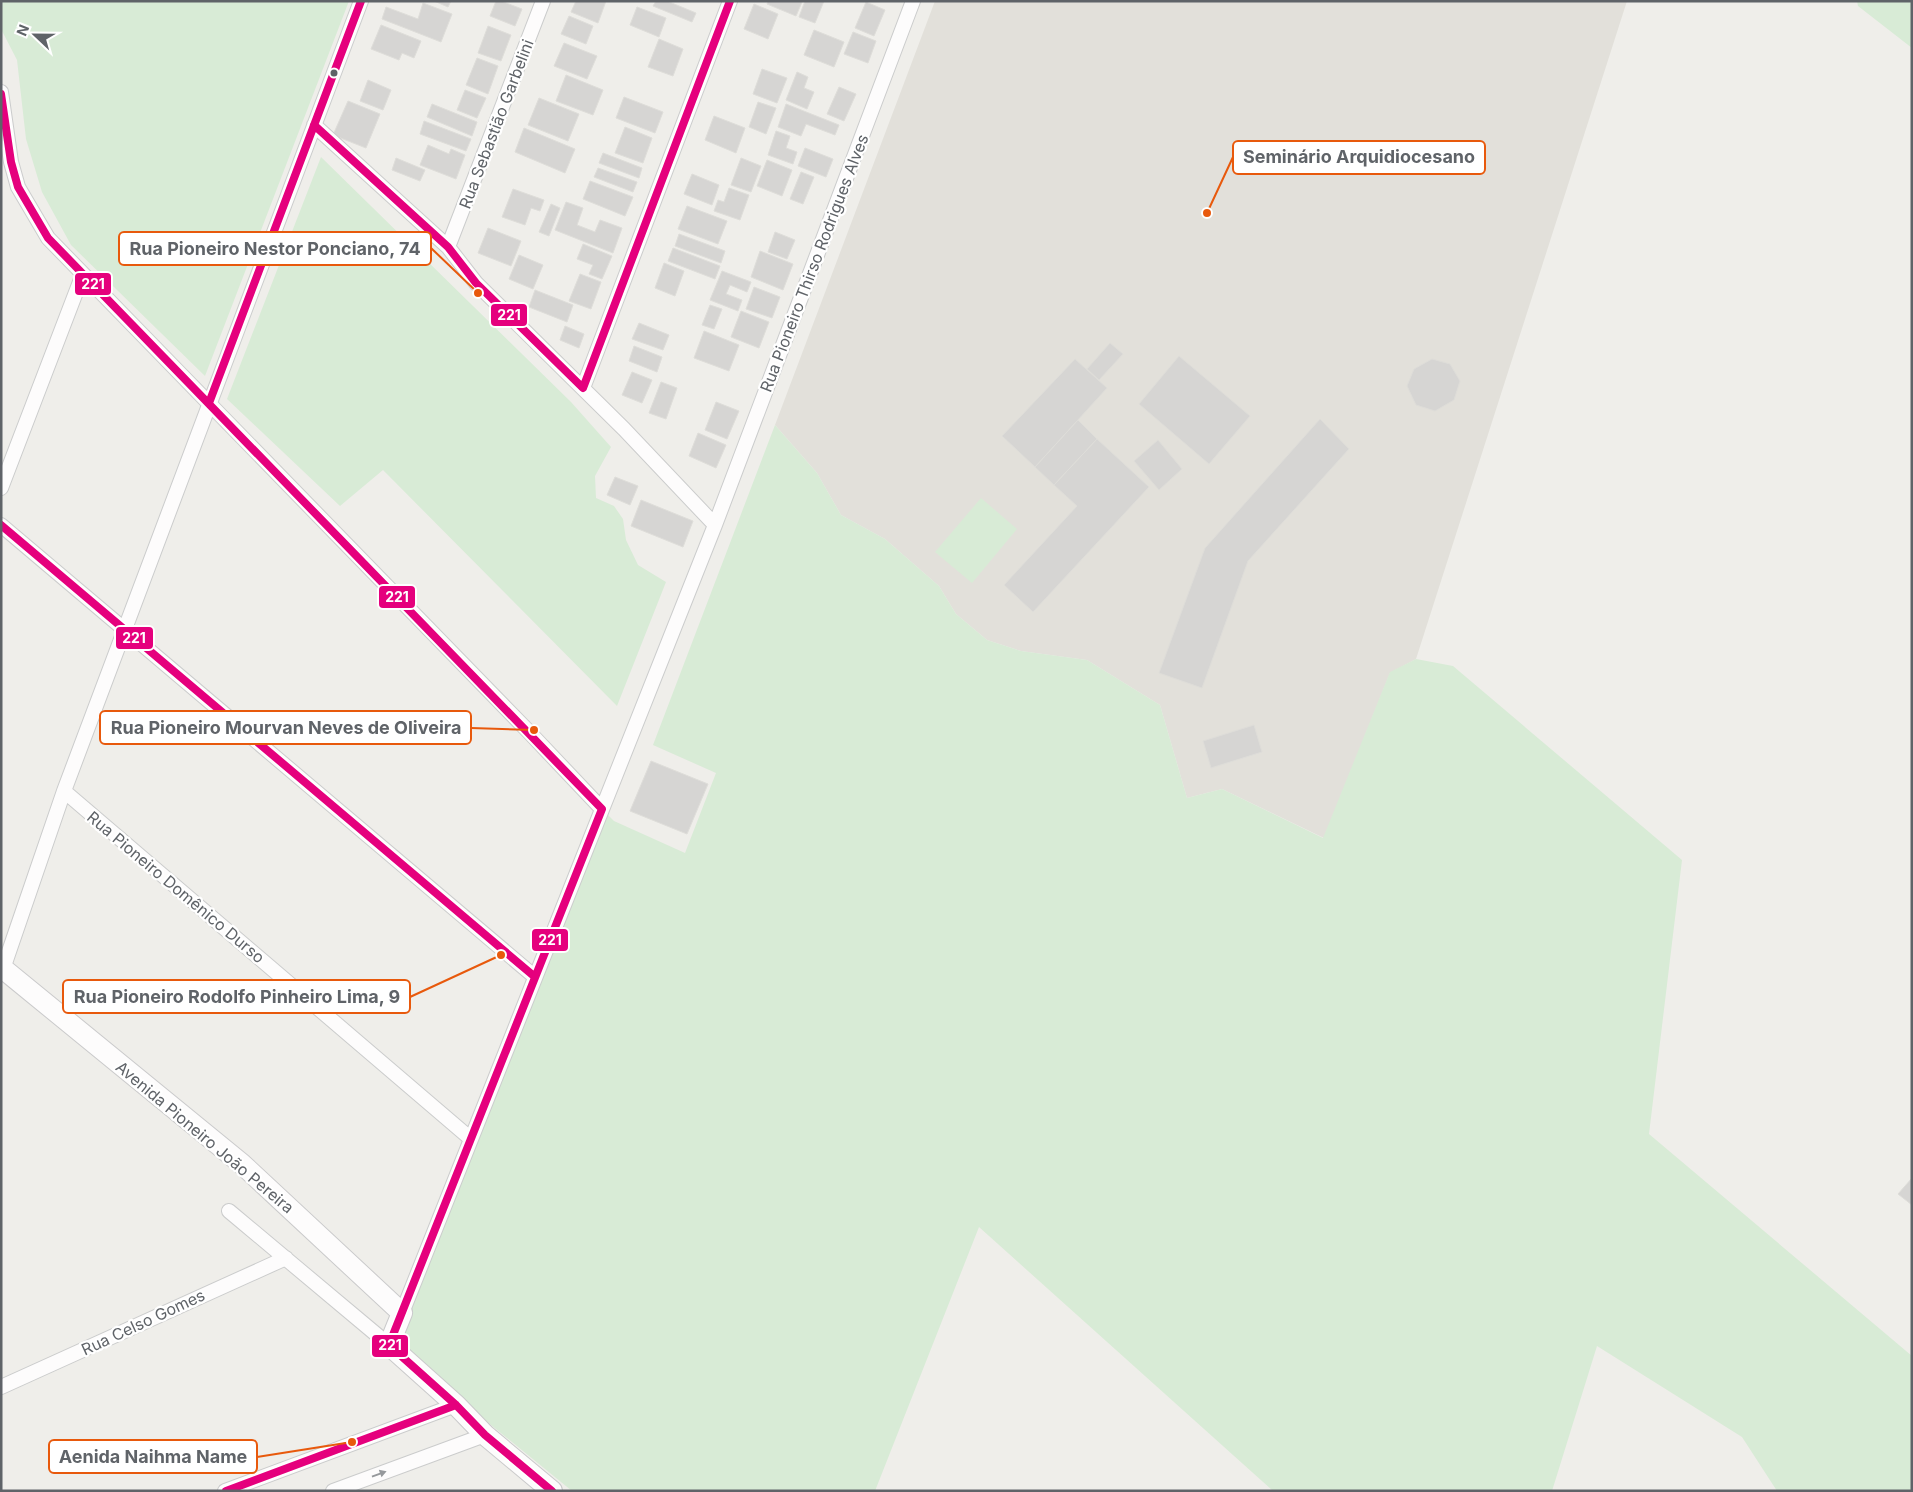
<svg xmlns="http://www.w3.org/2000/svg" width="1913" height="1492" viewBox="0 0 1913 1492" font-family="Inter,sans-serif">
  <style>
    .education { fill: #e2e0da }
    .green { fill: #d8ebd6 }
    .building { fill: #d6d5d3; stroke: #deddd9 }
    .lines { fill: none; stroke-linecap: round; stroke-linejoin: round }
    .street-casing { stroke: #cbcccc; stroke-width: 16 }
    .secondary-casing { stroke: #cacacb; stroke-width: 22 }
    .street { stroke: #fdfcfc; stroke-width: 14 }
    .secondary { stroke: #fdfcfc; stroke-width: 20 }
    .bus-1-casing { stroke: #fff; stroke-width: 11 }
    .bus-1 { stroke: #e5007d; stroke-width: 8 }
    .oneway { fill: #96999c }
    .bus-dot { fill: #5f6368; stroke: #fff; stroke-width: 2 }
    .labels { text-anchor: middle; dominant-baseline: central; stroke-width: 4.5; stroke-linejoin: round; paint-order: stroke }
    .street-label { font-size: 16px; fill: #5f6368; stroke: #fff }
    .leader { fill: none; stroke: #e8590c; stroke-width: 2 }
    .callout-dot { fill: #e8590c; stroke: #fff; stroke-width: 2 }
    .callout { fill: #fff; stroke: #e8590c; stroke-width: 2 }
    .callout-label { font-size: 18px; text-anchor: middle; font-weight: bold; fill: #5f6368 }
    .line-badge { stroke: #fff; stroke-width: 2 }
    .badge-label { font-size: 14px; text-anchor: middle; font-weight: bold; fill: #fff }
  </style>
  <rect width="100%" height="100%" fill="#efeeea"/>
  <path class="education" d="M935,1H1627L1416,659L1390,673L1324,838L1222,789L1187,798L1160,705L1087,660L1021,651L987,640L956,614L939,586L885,539L841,515L817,473L775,425Z"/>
  <path class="green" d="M1,1H349L205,376L71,245L42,192L26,139L17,60L1,29Z
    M1857,1H1912V48L1858,6Z
    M321,157L571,402L611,447L595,476L596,498L614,506L623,519L626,540L638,565L666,582L617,706L383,470L340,506L227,399Z
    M775,425L817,473L841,515L885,539L939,586L956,614L987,640L1021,651L1087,660L1160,705L1187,798L1222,789L1323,838L1390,672L1416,659L1453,666L1682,860L1649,1134L1912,1356V1491H1777L1742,1437L1597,1346L1552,1491H1273L979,1227L875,1491H572L388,1341L602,809L614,821L685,853L716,773L653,745Z
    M981,498L1017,529L972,583L935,552Z"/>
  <path class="building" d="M434,1H451L448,7Z
    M496,1H501L522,9L515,26L490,16Z
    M576,1H606L598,23L571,12Z
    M656,1H667L696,13L692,22L653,6Z
    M768,1H800L802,2L796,16L767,4Z
    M805,1H824L815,23L799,17Z
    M866,2L885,10L874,36L855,28Z
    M423,3L452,14L441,42L382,19L386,7L418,19Z
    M754,4L778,14L768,39L744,29Z
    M637,7L666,18L659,37L630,25Z
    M569,16L593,26L586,44L561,34Z
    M381,25L421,41L414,58L402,53L399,60L371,49Z
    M488,26L511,35L501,61L478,53Z
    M814,30L844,42L834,67L804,55Z
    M853,32L876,41L868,63L844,54Z
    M659,39L683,49L673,76L648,67Z
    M564,43L597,56L587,79L554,66Z
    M477,58L498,66L488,94L466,85Z
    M762,69L787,78L777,103L753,94Z
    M797,72L808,77L804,88L814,92L807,109L786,100Z
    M566,75L603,90L593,115L556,101Z
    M368,80L391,90L383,110L360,101Z
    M839,87L856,94L844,121L827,114Z
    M465,90L486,98L477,118L457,110Z
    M624,97L663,112L655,133L616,118Z
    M539,98L579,114L568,141L528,125Z
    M348,101L380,114L366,148L333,135Z
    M758,102L776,108L766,134L749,127Z
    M432,104L477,122L472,136L427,117Z
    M786,104L839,125L835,135L806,124L801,136L778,127Z
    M714,116L745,128L736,153L705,140Z
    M424,121L471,139L466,151L420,134Z
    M625,127L652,138L643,163L615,153Z
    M524,128L575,149L565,173L515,152Z
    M776,131L790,136L786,148L797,152L793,164L768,155Z
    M428,145L449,154L451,149L465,155L456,179L420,165Z
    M805,148L833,159L826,177L798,166Z
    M603,153L642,168L639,178L599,163Z
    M396,158L425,170L420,181L392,170Z
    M741,158L761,166L751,192L731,185Z
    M767,160L792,170L782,196L757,186Z
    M598,168L637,182L633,192L594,177Z
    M801,172L814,177L803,204L790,199Z
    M692,174L719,185L712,205L684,194Z
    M590,181L633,197L625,216L583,199Z
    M729,188L749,195L740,220L714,211L718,200L724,202Z
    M513,189L544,200L540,211L531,208L525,225L502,217Z
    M566,202L583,208L577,225L595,232L600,220L622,228L613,253L555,230Z
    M551,204L560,208L549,236L539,232Z
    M687,206L727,221L718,244L678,229Z
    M488,228L521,241L511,266L478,253Z
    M775,232L795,240L787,259L768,252Z
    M679,234L725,251L721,263L675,246Z
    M583,244L612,256L602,279L589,274L593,265L577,259Z
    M673,248L720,266L715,279L668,261Z
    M760,251L793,264L783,290L751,277Z
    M519,255L543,265L533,289L509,279Z
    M664,263L684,271L675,296L655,288Z
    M722,271L751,282L747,292L730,285L726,294L742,300L738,311L710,300Z
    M580,274L601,282L591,309L569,301Z
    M754,287L780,297L772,318L746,309Z
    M535,290L573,305L567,322L529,307Z
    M710,305L722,309L714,329L702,325Z
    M741,311L769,322L759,348L731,337Z
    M639,323L669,335L663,350L632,339Z
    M565,326L584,334L579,348L560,340Z
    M704,331L739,345L729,371L694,358Z
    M1110,343L1123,354L1099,380L1087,369Z
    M634,346L662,357L657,372L629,361Z
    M1179,356L1250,416L1209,464L1139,404Z
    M1075,359L1107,388L1035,467L1002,436Z
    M1432,359L1450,364L1460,381L1454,400L1435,411L1416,405L1407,386L1414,369Z
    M632,372L652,380L642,403L622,395Z
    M661,382L677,388L666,419L649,413Z
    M716,402L739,411L727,439L705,430Z
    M1320,419L1349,449L1248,561L1202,688L1159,673L1205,548Z
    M1078,420L1097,439L1054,485L1035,467Z
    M698,433L726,445L716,468L689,456Z
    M1097,439L1149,487L1033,612L1004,585L1077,506L1054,485Z
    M1158,440L1182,469L1159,490L1134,461Z
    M615,477L638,486L630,505L607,495Z
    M641,500L693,521L683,547L631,526Z
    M1254,725L1262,752L1211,768L1203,741Z
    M651,761L708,784L687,834L630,811Z
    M1912,1178V1205L1898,1194Z"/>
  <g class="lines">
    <g class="street-casing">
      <path id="street" d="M1,92L11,162L18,187L48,238L529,732L602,809
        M314,125L448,247L476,283L624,429L715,525
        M448,247L543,1
        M583,388L730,1
        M1,488L83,274
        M1,525L535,977
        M64,791L471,1139
        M3,969L64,791L361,1
        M229,1211L389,1345
        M402,1313L715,525L913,1
        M1,1387L286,1258
        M225,1491L456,1405
        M333,1491L485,1435"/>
    </g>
    <g class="secondary-casing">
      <path id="secondary" d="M1,967L242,1164L402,1313L389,1345L456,1405L485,1435L552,1491"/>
    </g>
    <use href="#street" class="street"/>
    <use href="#secondary" class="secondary"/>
    <g class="bus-1-casing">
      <path id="bus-1" d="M1,94L11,162L18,187L48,238L602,809L389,1345L456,1405L485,1435L552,1491
        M314,125L448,247L476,283L583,388L730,1
        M209,403L361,1
        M1,525L535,977
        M226,1491L456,1405"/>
    </g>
    <use href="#bus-1" class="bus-1"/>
  </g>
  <defs><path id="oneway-solid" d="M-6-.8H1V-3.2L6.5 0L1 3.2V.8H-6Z" transform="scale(1.25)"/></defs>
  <use class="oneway" href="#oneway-solid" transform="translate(379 1474) rotate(-20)"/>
  <circle class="bus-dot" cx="334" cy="73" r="4.5"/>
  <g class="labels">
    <g class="street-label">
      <text transform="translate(496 124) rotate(-69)">Rua Sebastião Garbelini</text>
      <text transform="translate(814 263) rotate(-69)">Rua Pioneiro Thirso Rodrigues Alves</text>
      <text transform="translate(176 887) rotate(40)">Rua Pioneiro Domênico Durso</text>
      <text transform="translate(205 1137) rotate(40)">Avenida Pioneiro João Pereira</text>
      <text transform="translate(143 1322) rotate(-25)">Rua Celso Gomes</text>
    </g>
  </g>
  <path class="leader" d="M1207 213L1233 157M478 293L431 248M534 730L471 728M501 955L410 997M352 1442L257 1457"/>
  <g class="callout-dot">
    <circle cx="1207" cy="213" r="5"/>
    <circle cx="478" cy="293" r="5"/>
    <circle cx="534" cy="730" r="5"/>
    <circle cx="501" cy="955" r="5"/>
    <circle cx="352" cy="1442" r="5"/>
  </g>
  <g class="callout">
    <rect x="1233" y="141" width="252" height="33" rx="5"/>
    <rect x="119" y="232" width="312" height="33" rx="5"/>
    <rect x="100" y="711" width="371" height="33" rx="5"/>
    <rect x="63" y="980" width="347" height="33" rx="5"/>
    <rect x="49" y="1440" width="208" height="33" rx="5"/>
  </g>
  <g class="callout-label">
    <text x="1359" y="163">Seminário Arquidiocesano</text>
    <text x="275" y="255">Rua Pioneiro Nestor Ponciano, 74</text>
    <text x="286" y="734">Rua Pioneiro Mourvan Neves de Oliveira</text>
    <text x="237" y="1003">Rua Pioneiro Rodolfo Pinheiro Lima, 9</text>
    <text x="153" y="1463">Aenida Naihma Name</text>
  </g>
  <g class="line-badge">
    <rect x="74" y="272" width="38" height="24" rx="5" fill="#e5007d"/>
    <rect x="490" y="303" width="38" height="24" rx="5" fill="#e5007d"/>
    <rect x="378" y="585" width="38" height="24" rx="5" fill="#e5007d"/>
    <rect x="115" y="626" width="39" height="24" rx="5" fill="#e5007d"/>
    <rect x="531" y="928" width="38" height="24" rx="5" fill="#e5007d"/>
    <rect x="371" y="1334" width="38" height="24" rx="5" fill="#e5007d"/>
  </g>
  <g class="badge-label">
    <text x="93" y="289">221</text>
    <text x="509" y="320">221</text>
    <text x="397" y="602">221</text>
    <text x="134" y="643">221</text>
    <text x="550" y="945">221</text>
    <text x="390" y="1350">221</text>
  </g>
  <rect width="1913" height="1492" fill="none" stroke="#5f6368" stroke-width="5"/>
  <g transform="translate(35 35) rotate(292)" stroke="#ffffff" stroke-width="4" paint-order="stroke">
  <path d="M0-4L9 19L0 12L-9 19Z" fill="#5f6368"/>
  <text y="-8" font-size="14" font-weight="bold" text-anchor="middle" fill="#5f6368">N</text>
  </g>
</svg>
